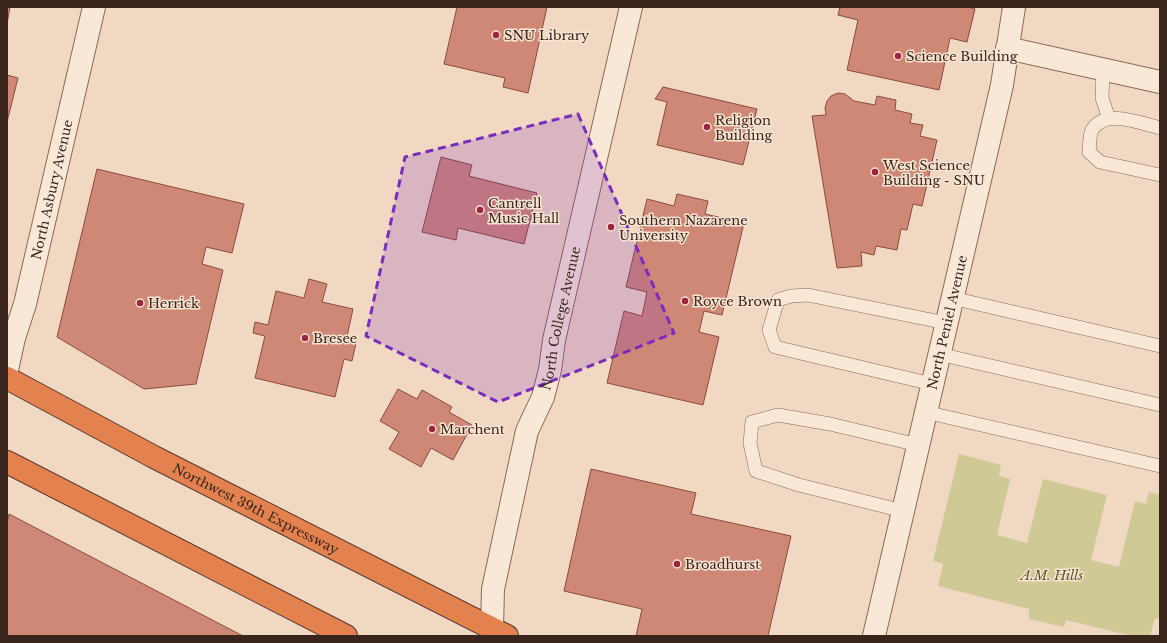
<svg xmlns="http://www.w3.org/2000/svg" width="1167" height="643" viewBox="0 0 1167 643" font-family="'Libre Baskerville',serif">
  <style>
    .green { fill: #cfc995 }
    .building { fill: #d08876; stroke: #8b4b3d }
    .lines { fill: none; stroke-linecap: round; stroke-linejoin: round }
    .lane-casing { stroke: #8b6858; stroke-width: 14 }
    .street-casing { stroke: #8b6858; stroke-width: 24 }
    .highway-casing { stroke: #58382d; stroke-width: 24 }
    .lane { stroke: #fae8d6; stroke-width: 13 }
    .street { stroke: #fae8d6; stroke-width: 22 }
    .highway { stroke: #e3824f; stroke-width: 22 }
    .marked { fill: #7b2cbf; fill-opacity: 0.2; stroke: #7b2cbf; stroke-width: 3; stroke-dasharray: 8 5; stroke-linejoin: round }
    .poi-dot { fill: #9d2540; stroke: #f7e4d2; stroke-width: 1.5 }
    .labels { text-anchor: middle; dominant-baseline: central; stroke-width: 3; stroke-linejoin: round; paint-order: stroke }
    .poi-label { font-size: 13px; fill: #3a251d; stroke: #f7e4d2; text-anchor: start }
    .street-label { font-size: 13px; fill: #3a251d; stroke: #f7e4d2 }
    .park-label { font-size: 13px; font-style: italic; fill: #555723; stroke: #f7e4d2 }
  </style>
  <rect width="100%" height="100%" fill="#f0d8c2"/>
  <path class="green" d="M959,454L1001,465L999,476L1010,479L997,535L1027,543L1043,479L1107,495L1091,560L1119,567L1135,501L1146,504L1149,492L1160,495V619L1155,618L1150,636H1132L1066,620L1064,627L1029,619V609L938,586L943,564L933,561Z"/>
  <path class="building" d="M7,7H10L7,24Z
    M457,7H547L528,93L503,87L505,78L444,64Z
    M840,7H968L975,9L967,42L950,38L939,90L847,70L858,20L838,15Z
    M7,75L18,78L7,122Z
    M663,87L757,109L743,165L657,145L667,102L655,99Z
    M838,93L845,94L854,101L875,105L877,96L896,100L895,110L912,114L910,123L923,125L920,136L937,140L922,206L913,204L907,230L901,229L897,250L876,246L874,255L861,252L862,266L837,268L812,116L826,115L825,108L827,101L831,96Z
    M441,157L472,165L469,176L537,193L524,244L458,228L456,240L422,232Z
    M97,169L244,204L232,253L206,247L202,264L223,270L196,384L144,389L57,337Z
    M677,194L708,201L705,214L744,223L722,315L704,311L699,332L719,337L703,405L607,383L624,311L642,316L647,292L626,287L647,199L674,206Z
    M309,279L327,284L322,302L353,309L346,341L356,343L352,361L344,359L335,397L255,378L265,336L253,333L255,322L268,325L276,291L304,298Z
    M398,389L417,399L422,390L452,407L449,412L472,425L453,460L431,448L421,467L389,449L399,432L380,421Z
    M591,469L696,493L691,514L791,536L768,636H636L642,609L564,591Z
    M9,514L243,636H7V523Z"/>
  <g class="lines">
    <g class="lane-casing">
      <path id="lane" d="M1103,71L1102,98L1109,119
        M1160,128C1140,123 1106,108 1092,130C1089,136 1090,146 1089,152L1100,162L1160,175
        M952,298L1160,346
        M939,354L1160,405
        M932,384L775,347L769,330L778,300L791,296L808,295L946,323
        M925,412L1160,466
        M903,511L799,485L756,471L750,443L752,422L778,415L830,424L918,445"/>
    </g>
    <g class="street-casing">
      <g id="street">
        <path d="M1007,48L1160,82"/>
        <path id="s1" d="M7,370L14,338L25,304L94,7"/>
        <path id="s2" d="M492,628L493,589L527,431L543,397L550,370L554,340L631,7"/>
        <path id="s3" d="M874,636L1002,85L1014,7"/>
      </g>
    </g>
    <g class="highway-casing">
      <g id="highway">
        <path id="s4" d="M7,378L154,457L507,636"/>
        <path d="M7,462L346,636"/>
      </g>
    </g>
    <use href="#lane" class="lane"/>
    <use href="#street" class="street"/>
    <use href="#highway" class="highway"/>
  </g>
  <path class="marked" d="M578,114L674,333L498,402L366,336L405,157Z"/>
  <g class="poi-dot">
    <circle cx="496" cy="35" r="4"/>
    <circle cx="898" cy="56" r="4"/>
    <circle cx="707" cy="127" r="4"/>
    <circle cx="875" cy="172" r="4"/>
    <circle cx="480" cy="210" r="4"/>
    <circle cx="611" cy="227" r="4"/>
    <circle cx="685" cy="301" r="4"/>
    <circle cx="140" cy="303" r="4"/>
    <circle cx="305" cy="338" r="4"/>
    <circle cx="432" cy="429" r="4"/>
    <circle cx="677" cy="564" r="4"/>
  </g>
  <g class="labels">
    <g class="poi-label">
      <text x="504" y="35">SNU Library</text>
      <text x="906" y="56">Science Building</text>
      <text x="715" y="120">Religion<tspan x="715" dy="15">Building</tspan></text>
      <text x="883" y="165">West Science<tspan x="883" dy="15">Building - SNU</tspan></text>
      <text x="488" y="203">Cantrell<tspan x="488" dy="15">Music Hall</tspan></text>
      <text x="619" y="220">Southern Nazarene<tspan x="619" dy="15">University</tspan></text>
      <text x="693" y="301">Royce Brown</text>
      <text x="148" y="303">Herrick</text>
      <text x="313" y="338">Bresee</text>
      <text x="440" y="429">Marchent</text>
      <text x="685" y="564">Broadhurst</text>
    </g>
    <g class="street-label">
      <text stroke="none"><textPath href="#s1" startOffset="186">North Asbury Avenue</textPath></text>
      <text stroke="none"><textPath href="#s2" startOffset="319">North College Avenue</textPath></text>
      <text stroke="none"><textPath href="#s3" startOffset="322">North Peniel Avenue</textPath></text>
      <text stroke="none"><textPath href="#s4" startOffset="281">Northwest 39th Expressway</textPath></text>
    </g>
    <g class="park-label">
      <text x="1052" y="575">A.M. Hills</text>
    </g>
  </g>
  <rect width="1167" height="643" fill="none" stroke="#3a251d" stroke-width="16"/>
</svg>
